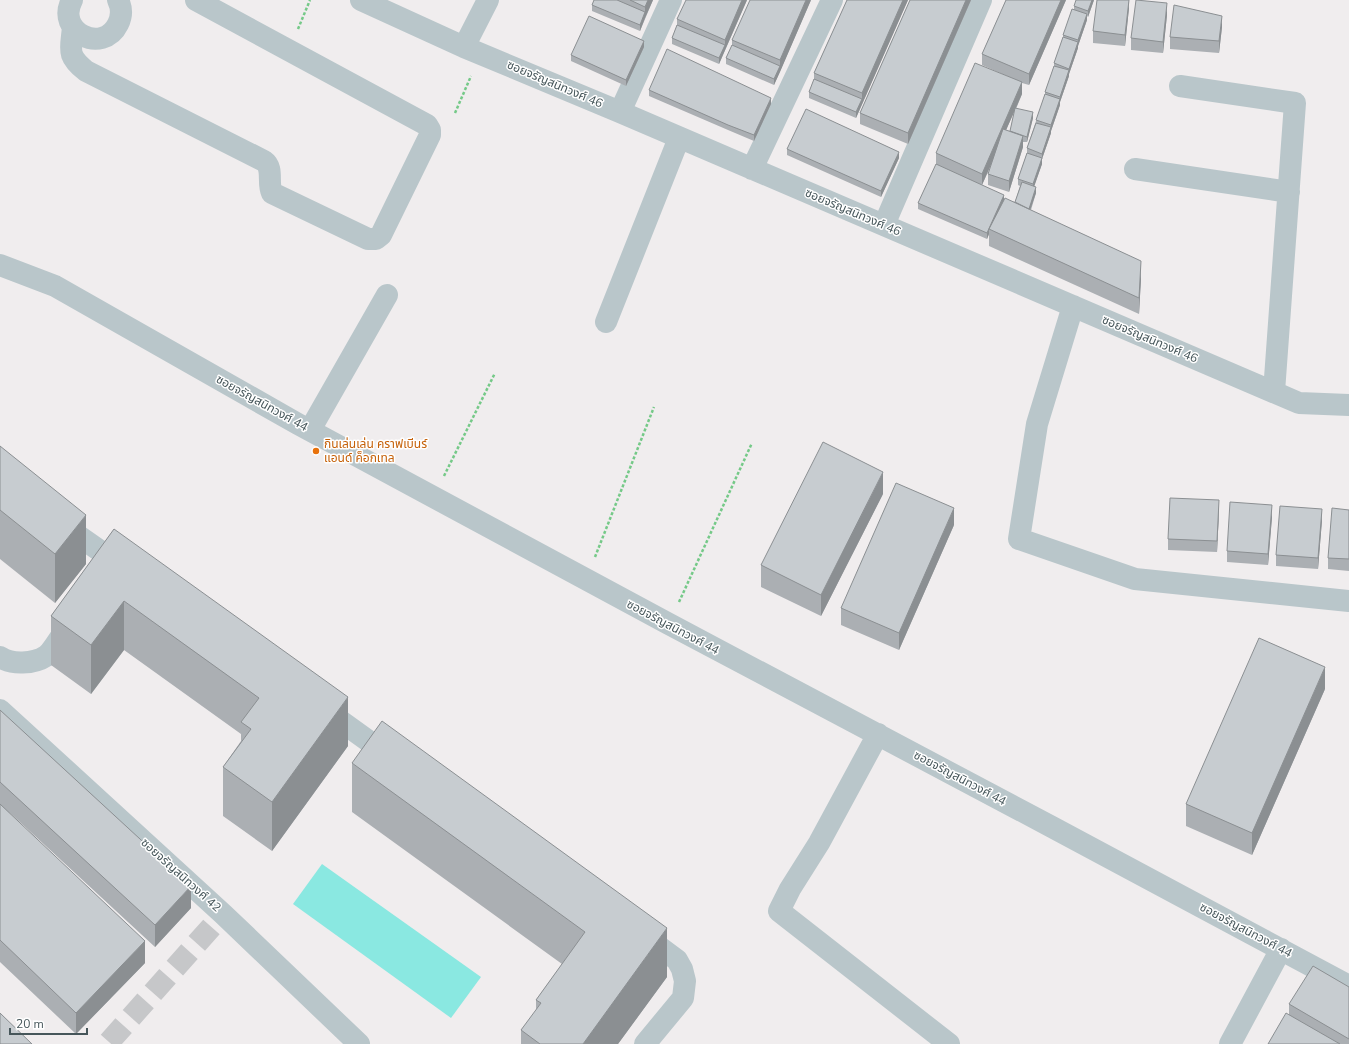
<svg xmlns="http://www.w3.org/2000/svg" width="1349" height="1044" viewBox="0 0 1349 1044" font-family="'Nunito Sans','Noto Sans Thai',sans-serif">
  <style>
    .water { fill: #8ae8e1 }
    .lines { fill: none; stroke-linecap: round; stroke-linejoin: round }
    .minor-tunnel { stroke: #c6c7c9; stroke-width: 22; stroke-dasharray: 22 11; stroke-linecap: butt }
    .path { stroke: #75c988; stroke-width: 2.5; stroke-dasharray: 3 2; stroke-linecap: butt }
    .minor { stroke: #b9c6ca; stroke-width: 22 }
    .wall { fill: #abafb3; fill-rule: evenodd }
    .shaded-wall { fill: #8b8f92 }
    .building { fill: #c7ccd0; stroke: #8b8f92 }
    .food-dot { fill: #e8710a; stroke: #fff; stroke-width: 1.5 }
    .labels { text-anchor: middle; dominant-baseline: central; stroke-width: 3; stroke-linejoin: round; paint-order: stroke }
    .street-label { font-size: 12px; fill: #46565a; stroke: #fff }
    .food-label { font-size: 12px; fill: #c56008; stroke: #fff; text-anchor: start }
  </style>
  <rect width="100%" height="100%" fill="#f0edee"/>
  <path class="water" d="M322,864L481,977L451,1018L293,904Z"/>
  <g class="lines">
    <path class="minor-tunnel" d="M109,1042L223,914"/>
    <path class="path" d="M298,29L310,0
      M455,113L471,76
      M444,476L495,373
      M595,557L654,407
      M679,602L752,443"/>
    <path class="minor" d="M72,0C55,32 103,55 118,24C122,16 122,8 118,0
      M361,0L464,47L620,112L1299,403L1349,405
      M73,27C71,50 66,55 86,71L264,161C274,168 267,183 272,193L368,239H376L381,235L430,135V130L427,125L196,0
      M464,47L488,0
      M1180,86L1295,103L1274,392
      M620,112L671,0
      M752,169L832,0
      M1135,169L1289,192
      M884,225L981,0
      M0,265L55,286L298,424L669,624L1052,827L1349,986
      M1073,306L1037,424L1019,539L1135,579L1349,601
      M606,322L679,138
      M310,430L387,295
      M63,525L123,567
      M0,657C11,665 34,664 46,656C52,652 63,633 68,626
      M324,709L392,758
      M0,710L223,914L359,1044
      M878,734L819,843L790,889L779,911L949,1044
      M642,934L677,960L682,969L685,981L683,998L645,1044
      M1230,1044L1281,949"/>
  </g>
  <path class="wall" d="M594,0H653L640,31L592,11V5Z
    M747,0L719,64L672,44V38L677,25V19Z
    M811,0L774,85L726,64V58L732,45V40Z
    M847,0H908L856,118L809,98V92L814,79V73Z
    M910,0H971L908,144L860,124V113Z
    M1006,0H1066L1029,85L1022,83V94L1016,109L1033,118L1027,142H1023V147L1009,192L988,185V174L992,163L982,185L1004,199L1015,202L1020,186L1018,185V179L1027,153V148L1045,94V92L1054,66V63L1063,38V35L1074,9V6L1094,0L1088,17L1087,16V20L1078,46V48L1069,74V76L1060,102V105L1051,131V133L1042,159V164L1034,186L1036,193L1031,210L1141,278L1139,314L989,246V234L987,239L918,209V203L936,165V153L1018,81L982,65V54ZM1015,110L1010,131L1006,130Z
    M1129,0V8L1125,46L1093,43V31Z
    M1167,15L1163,53L1131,50V38Z
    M1222,27L1219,53L1170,49V37Z
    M644,47L626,86L571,61V55Z
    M649,90L771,104L754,141L728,130L649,96Z
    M787,149L899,158L881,197L787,155Z
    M0,446L86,564L55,603L0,559Z
    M883,494L821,616L761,587V565Z
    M1349,510V571L1328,569V558Z
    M1219,511L1217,552L1168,550V539Z
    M1272,517L1268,565L1227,562V551Z
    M1322,520L1318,569L1276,566V555Z
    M954,525L899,650L841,625V608Z
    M114,529L348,746L272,851L223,816V767L241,741V734L124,650L91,694L51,665V616Z
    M1325,689L1252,855L1186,826V804Z
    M0,710L191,908L155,947L9,812L145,963L76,1034L0,962Z
    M352,763L667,977L618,1044H521V1030L536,1011V1000L562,964L352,812Z
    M1349,987V1044H1268L1289,1014V1004Z"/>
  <path class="shaded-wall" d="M648,0H653L645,18V7Z
    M742,0H747L719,64V58L725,45V40Z
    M806,0H811L780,72V60Z
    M903,0H908L856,118V112L862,99V93Z
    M966,0H971L908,144V133Z
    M1061,0H1066L1029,85V74Z
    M1092,0H1094L1088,17V11Z
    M1129,0V8L1125,46V35Z
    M1167,3V15L1163,53V42Z
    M645,12V18L640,31V25Z
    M1087,14V20L1078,46V48L1069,74V76L1060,102V105L1051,131V133L1042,159V154L1051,127V125L1069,70V69L1078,42V40Z
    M1222,16V27L1219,53V41Z
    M644,41V47L626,86V80Z
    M780,66V72L774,85V79Z
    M1022,82V94L982,185V174Z
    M771,98V104L754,141V135Z
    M1033,112V118L1027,142V137Z
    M1023,136V147L1009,192V181Z
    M899,152V158L881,197V191Z
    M1042,158V164L1033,190V184Z
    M1036,187V193L1027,219V213Z
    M1004,195V201L989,229V234L987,239V233Z
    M1141,261V278L1139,314V298Z
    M883,472V494L821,616V595Z
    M1219,500V511L1217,552V541Z
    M1272,505V517L1268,565V554Z
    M954,508V525L899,650V633Z
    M1322,509V520L1318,569V558Z
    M86,515V564L55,603V554Z
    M124,601V650L91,694V645Z
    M1325,667V689L1252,855V833Z
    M348,697V746L272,851V802Z
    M191,886V908L155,947V925Z
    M667,928V977L618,1044H583Z
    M145,941V963L76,1034V1013Z"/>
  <path class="building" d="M594,0H617L645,12L640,25L592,5Z
    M630,0H648L645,7Z
    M686,0H742L725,40L677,19Z
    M750,0H806L780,60L732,40Z
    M847,0H903L862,93L814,73Z
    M910,0H966L908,133L860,113Z
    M1006,0H1061L1029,74L982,54Z
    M1076,0H1092L1088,11L1074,6Z
    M1097,0H1129L1125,35L1093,31Z
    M1136,0L1167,3L1163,42L1131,38Z
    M1174,5L1222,16L1219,41L1170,37Z
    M1072,9L1087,14L1078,40L1063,35Z
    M589,16L644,41L626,80L571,55Z
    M677,25L725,45L719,58L672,38Z
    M1063,37L1078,42L1069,69L1054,63Z
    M732,45L780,66L774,79L726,58Z
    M667,49L771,98L754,135L728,125L649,90Z
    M975,63L1022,82L982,174L936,153Z
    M1054,66L1069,70L1060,97L1045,92Z
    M814,79L862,99L856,112L809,92Z
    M1045,94L1060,99L1051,125L1036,120Z
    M1015,108L1033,112L1027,137L1010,131Z
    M806,109L899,152L881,191L787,149Z
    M1036,123L1051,127L1042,154L1027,148Z
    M1003,129L1023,136L1009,181L988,174Z
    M1027,153L1042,158L1033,184L1018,179Z
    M936,164L1004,195L987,233L918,203Z
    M1022,182L1036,187L1029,209L1015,202Z
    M1005,198L1141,261L1139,298L989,229Z
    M823,442L883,472L821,595L761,565Z
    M0,446L86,515L55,554L0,510Z
    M896,483L954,508L899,633L841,608Z
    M1170,498L1219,500L1217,541L1168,539Z
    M1230,502L1272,505L1268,554L1227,551Z
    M1280,506L1322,509L1318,558L1276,555Z
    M1332,508L1349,510V559L1328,558Z
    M114,529L348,697L272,802L223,767L251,729L241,722L259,698L124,601L91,645L51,616Z
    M1259,638L1325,667L1252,833L1186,804Z
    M0,710L191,886L155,925L0,782Z
    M382,721L667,928L583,1044H540L521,1030L541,1003L536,1000L585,932L352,763Z
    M0,804L145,941L76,1013L0,940Z
    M1313,966L1349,987V1039L1289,1004Z
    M0,1013L32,1044H0Z
    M1286,1013L1340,1044H1268Z"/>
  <circle class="food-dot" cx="316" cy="451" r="4"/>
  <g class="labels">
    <g class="street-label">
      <text transform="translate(555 84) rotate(23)">ซอยจรัญสนิทวงศ์ 46</text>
      <text transform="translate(853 212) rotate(23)">ซอยจรัญสนิทวงศ์ 46</text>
      <text transform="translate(1150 339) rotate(23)">ซอยจรัญสนิทวงศ์ 46</text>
      <text transform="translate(262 403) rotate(29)">ซอยจรัญสนิทวงศ์ 44</text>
      <text transform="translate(673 627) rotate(28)">ซอยจรัญสนิทวงศ์ 44</text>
      <text transform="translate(960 778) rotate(28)">ซอยจรัญสนิทวงศ์ 44</text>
      <text transform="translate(181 875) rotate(42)">ซอยจรัญสนิทวงศ์ 42</text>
      <text transform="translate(1246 930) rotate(28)">ซอยจรัญสนิทวงศ์ 44</text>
    </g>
    <g class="food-label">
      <text x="324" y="444">กินเล่นเล่น คราฟเบีนร์<tspan x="324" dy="14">แอนด์ ค็อกเทล</tspan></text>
    </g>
  </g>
  <path d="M10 1028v6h77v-6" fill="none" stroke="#46565a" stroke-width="2"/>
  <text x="16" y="1028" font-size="12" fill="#46565a" stroke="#ffffff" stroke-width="3" paint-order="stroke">20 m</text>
</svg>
